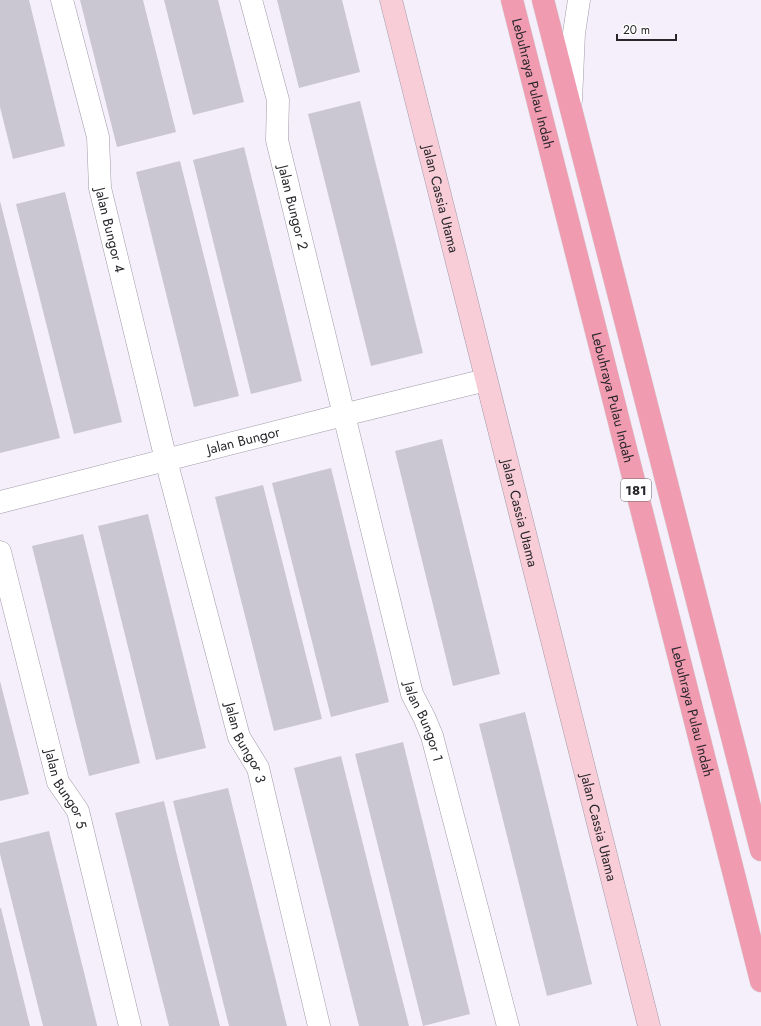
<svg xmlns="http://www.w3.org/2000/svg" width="761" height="1026" viewBox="0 0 761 1026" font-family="Jost,sans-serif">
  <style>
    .building { fill: #cac6d2 }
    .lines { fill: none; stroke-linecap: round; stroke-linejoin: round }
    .street-casing { stroke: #a09ba7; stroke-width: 23 }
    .secondary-casing { stroke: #a09ba7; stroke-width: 23 }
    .primary-casing { stroke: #d4d4d5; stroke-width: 23 }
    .street { stroke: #fff; stroke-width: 22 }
    .secondary { stroke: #f8cdd8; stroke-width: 22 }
    .primary { stroke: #f19bb1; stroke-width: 22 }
    .labels { text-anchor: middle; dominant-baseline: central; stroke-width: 3; stroke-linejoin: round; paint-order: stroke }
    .shield { fill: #fff; stroke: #68676b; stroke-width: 1 }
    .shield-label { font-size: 13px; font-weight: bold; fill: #28262b }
    .street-label { font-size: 14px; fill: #28262b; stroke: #fff }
  </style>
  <rect width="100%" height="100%" fill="#f5effc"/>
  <path class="building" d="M0,0H29L65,146L13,159L0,107Z
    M80,0H143L176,132L117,147Z
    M164,0H218L244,102L193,115Z
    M277,0H342L360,72L299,88Z
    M360,101L423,353L371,366L308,114Z
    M244,147L302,381L251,394L193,160Z
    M180,161L239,396L194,407L136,172Z
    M65,192L122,422L74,434L16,204Z
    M0,201L60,438L0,453Z
    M442,439L500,674L453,686L395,451Z
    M331,468L389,702L331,717L272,483Z
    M263,485L322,719L274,731L215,497Z
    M148,514L206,748L156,760L98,526Z
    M83,534L140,763L89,776L32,546Z
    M0,681L29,794L0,801Z
    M525,712L592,984L547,996L479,724Z
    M403,742L470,1014L423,1026L355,754Z
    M341,756L375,892L409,1026H359L294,768Z
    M228,788L276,981L287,1026H229L173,801Z
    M164,801L178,860L220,1026H169L115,813Z
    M49,831L97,1025V1026H43L0,854V843Z
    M0,908H1L30,1026H0Z"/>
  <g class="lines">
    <g class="street-casing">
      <g id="street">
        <path id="s1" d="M62,0L98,137L100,188L166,460L239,737L258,768L319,1026"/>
        <path id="s2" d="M251,0L278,100L277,140L412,694L424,717L432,736L508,1026"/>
        <path d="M571,100L574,33L579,0"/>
        <path id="s3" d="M0,502L343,415L486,380"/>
        <path id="s4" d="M0,552L58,782L78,811L130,1026"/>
      </g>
    </g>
    <g class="secondary-casing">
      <g id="secondary">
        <path id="s5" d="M391,0L649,1026"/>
      </g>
    </g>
    <g class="primary-casing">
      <g id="primary">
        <path id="s6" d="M512,0L761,981"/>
        <path d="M543,0L761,850"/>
      </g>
    </g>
    <use href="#street" class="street"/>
    <use href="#secondary" class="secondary"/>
    <use href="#primary" class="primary"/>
  </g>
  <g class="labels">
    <rect class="shield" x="621" y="479" width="30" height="22" rx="3"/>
    <g class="shield-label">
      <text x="636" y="490">181</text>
    </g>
    <g class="street-label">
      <text stroke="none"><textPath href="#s6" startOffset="86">Lebuhraya Pulau Indah</textPath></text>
      <text stroke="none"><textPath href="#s5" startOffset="205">Jalan Cassia Utama</textPath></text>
      <text stroke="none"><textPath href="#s2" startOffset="213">Jalan Bungor 2</textPath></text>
      <text stroke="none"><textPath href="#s1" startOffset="236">Jalan Bungor 4</textPath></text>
      <text stroke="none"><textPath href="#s6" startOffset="410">Lebuhraya Pulau Indah</textPath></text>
      <text stroke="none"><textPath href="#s3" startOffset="251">Jalan Bungor</textPath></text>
      <text stroke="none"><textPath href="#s5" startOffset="529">Jalan Cassia Utama</textPath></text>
      <text stroke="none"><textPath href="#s6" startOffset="734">Lebuhraya Pulau Indah</textPath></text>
      <text stroke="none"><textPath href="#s2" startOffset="744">Jalan Bungor 1</textPath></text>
      <text stroke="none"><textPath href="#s1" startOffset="767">Jalan Bungor 3</textPath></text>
      <text stroke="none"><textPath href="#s4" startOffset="247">Jalan Bungor 5</textPath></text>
      <text stroke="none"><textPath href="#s5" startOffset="853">Jalan Cassia Utama</textPath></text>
    </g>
  </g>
  <path d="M617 34v6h59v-6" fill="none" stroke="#28262b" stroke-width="2"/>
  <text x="623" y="34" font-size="12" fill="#28262b" stroke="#ffffff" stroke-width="3" paint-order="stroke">20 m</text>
</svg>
